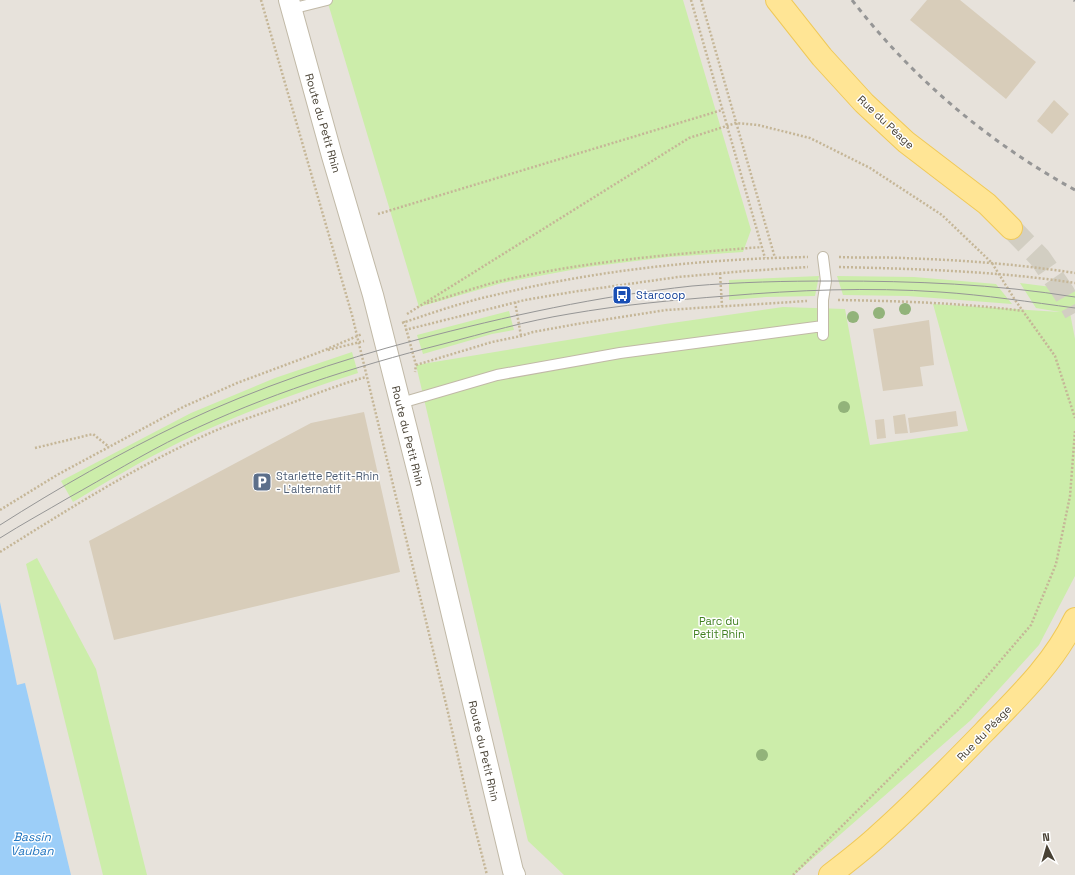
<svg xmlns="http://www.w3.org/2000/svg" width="1075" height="875" viewBox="0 0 1075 875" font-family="'Space Grotesk',sans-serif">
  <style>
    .industrial { fill: #e7e2db }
    .green { fill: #ccedaa }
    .water { fill: #9ccef8 }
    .building { fill: #d8cdba }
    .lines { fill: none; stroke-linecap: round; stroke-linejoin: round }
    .primary-tunnel { stroke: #d2cec2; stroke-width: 22; stroke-dasharray: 22 11; stroke-linecap: butt }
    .lane-casing { stroke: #c1b9a7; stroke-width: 12 }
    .street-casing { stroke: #c1b9a7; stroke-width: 22 }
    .primary-casing { stroke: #f0c958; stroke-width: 24 }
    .path { stroke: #c5b697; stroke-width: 2.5; stroke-dasharray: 2 2; stroke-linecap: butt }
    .lane { stroke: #fff; stroke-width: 10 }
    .street { stroke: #fff; stroke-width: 20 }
    .primary { stroke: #ffe595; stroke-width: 22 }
    .tram { stroke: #969696; stroke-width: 1 }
    .rail { stroke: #969696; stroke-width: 3; stroke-dasharray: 5 5; stroke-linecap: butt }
    .tree { fill: #92b37a }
    .labels { text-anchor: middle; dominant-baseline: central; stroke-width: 3; stroke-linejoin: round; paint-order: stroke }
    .street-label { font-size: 11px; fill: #484134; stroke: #fff }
    .transit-label { font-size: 11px; fill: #164399; stroke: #fff; text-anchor: start }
    .service-label { font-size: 11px; fill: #4e5e75; stroke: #fff; text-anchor: start }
    .park-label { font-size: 11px; fill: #418121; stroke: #fff }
    .water-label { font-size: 12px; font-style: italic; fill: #2276c0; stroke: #fff }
  </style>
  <rect width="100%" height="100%" fill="#f5f1e6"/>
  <path class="industrial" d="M0,0H1075V875H0Z"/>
  <path class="green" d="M327,0H683L751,230L743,252L668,257L587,267L502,283L419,307Z
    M819,276L815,296L766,297L729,300V280Z
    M837,276L914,277L996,284L1012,304L908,296L843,295Z
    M1020,283L1075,290V313H1070L1075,339V576L1039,645L971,720L794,875H564L528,841L416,365L665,324L783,307L845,309L870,445L968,431L933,304L1060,312L1036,308Z
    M509,311L514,330L492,334L423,354L417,335Z
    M352,352L358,373C297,392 237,415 180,442C143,460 108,481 73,502L61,481L191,413L275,378Z
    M37,558L96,669L147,875H103L26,564Z"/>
  <path class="water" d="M0,602L17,685L25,683L71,875H0Z"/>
  <path class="building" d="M927,0H960L1036,62L1006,99L910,20Z
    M1054,100L1069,114L1052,134L1037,121Z
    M929,320L934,365L920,367L923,386L883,391L873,329Z
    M956,411L958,426L910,433L908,418Z
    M364,412L400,572L114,640L89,541L311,423Z
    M905,414L908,433L895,434L893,416Z
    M884,419L886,438L877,439L875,420Z"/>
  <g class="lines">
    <path class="primary-tunnel" d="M1011,228L1040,258L1064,293L1075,313"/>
    <g class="lane-casing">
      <path id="lane" d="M291,9L327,0
        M823,257L826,281L823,300V335
        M401,403L497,375L620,353L823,326"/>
    </g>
    <g class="street-casing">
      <path id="street" d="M289,0L332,156L373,295L422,489L513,871L515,875"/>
    </g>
    <g class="primary-casing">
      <path id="primary" d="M777,0L822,57L864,103L906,142L987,204L1011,228
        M830,875C847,862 864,849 880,834C916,802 950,767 984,732C1018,697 1054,663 1075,619"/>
    </g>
    <path class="path" d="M261,0L352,315L447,708L467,797L487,875
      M691,0L765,258
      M701,0L775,258
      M378,214L722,110
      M839,257C860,258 881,257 902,258C960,260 1018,264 1075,273
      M839,267C918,269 997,271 1075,283
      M720,273L722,306
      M838,300C900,301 962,303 1024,311
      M515,302L521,336
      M427,303C452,296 476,287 500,281C586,261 674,254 762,247
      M407,314L689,138L736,123L758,125L810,138L870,168L942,215L992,263L1015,300L1055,356L1075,418
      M404,321L416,365L415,372
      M402,323C432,313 463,302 495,295C597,270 703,259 808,257
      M405,330L525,300L572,292L678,277L746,271L808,267
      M328,350L364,341
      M416,365L492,342L521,336L533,332L577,324L666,310L807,301
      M35,448L93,434L109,447
      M0,510L57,475L183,407L237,383L320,352L362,334
      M0,552C64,512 127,472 195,440C227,424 261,414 294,402C318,393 341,384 366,377
      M793,875L959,709L1031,625L1056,564L1070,496L1075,431"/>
    <use href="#lane" class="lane"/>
    <use href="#street" class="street"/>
    <use href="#primary" class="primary"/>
    <path class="tram" d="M0,525C58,488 120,453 182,423C257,388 336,361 416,340C507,316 599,296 692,286C739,282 786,281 833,281C914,281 995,284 1075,297
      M0,538C22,524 46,511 68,498C106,477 143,454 182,435C265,395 353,367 443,344C485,333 526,321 569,314C621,305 673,300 726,296C797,290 869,287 940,292C985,295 1030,302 1075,308"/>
    <path class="rail" d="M852,0C913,79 988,142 1075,190
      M1074,0L1075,1"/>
  </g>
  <g class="tree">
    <circle cx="905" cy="309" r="6"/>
    <circle cx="879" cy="313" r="6"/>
    <circle cx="853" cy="317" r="6"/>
    <circle cx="844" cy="407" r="6"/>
    <circle cx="762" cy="755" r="6"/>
  </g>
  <defs>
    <g id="bus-square" transform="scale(1)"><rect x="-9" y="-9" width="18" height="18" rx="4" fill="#1a4fb4" stroke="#fff"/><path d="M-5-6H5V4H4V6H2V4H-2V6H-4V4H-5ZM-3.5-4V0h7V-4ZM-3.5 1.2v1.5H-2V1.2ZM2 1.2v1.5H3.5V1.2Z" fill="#fff"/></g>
    <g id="parking-square" transform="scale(1)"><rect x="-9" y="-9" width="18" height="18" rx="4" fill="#5c6f8a" stroke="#fff"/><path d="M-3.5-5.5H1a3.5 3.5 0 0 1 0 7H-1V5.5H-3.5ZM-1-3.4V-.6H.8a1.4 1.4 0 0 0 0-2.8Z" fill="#fff"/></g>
  </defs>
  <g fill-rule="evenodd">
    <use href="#bus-square" x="622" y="295"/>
    <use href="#parking-square" x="262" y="482"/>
  </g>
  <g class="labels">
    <g class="street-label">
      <text transform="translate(886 122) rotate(43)">Rue du Péage</text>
      <text transform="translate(323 123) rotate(74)">Route du Petit Rhin</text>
      <text transform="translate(408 436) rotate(76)">Route du Petit Rhin</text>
      <text transform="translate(984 733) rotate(-46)">Rue du Péage</text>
      <text transform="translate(484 751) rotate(77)">Route du Petit Rhin</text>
    </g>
    <g class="transit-label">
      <text x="636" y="295">Starcoop</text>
    </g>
    <g class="service-label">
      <text x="276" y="476">Starlette Petit-Rhin<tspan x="276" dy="13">- L'alternatif</tspan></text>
    </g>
    <g class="park-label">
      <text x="719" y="621">Parc du<tspan x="719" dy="13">Petit Rhin</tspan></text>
    </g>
    <g class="water-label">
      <text x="32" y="837">Bassin<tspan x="32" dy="14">Vauban</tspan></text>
    </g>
  </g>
  <g transform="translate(1047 847) rotate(355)" stroke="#ffffff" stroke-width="3" paint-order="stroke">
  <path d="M0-3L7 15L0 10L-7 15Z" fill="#484134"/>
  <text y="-6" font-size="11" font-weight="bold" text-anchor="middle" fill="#484134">N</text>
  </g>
</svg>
